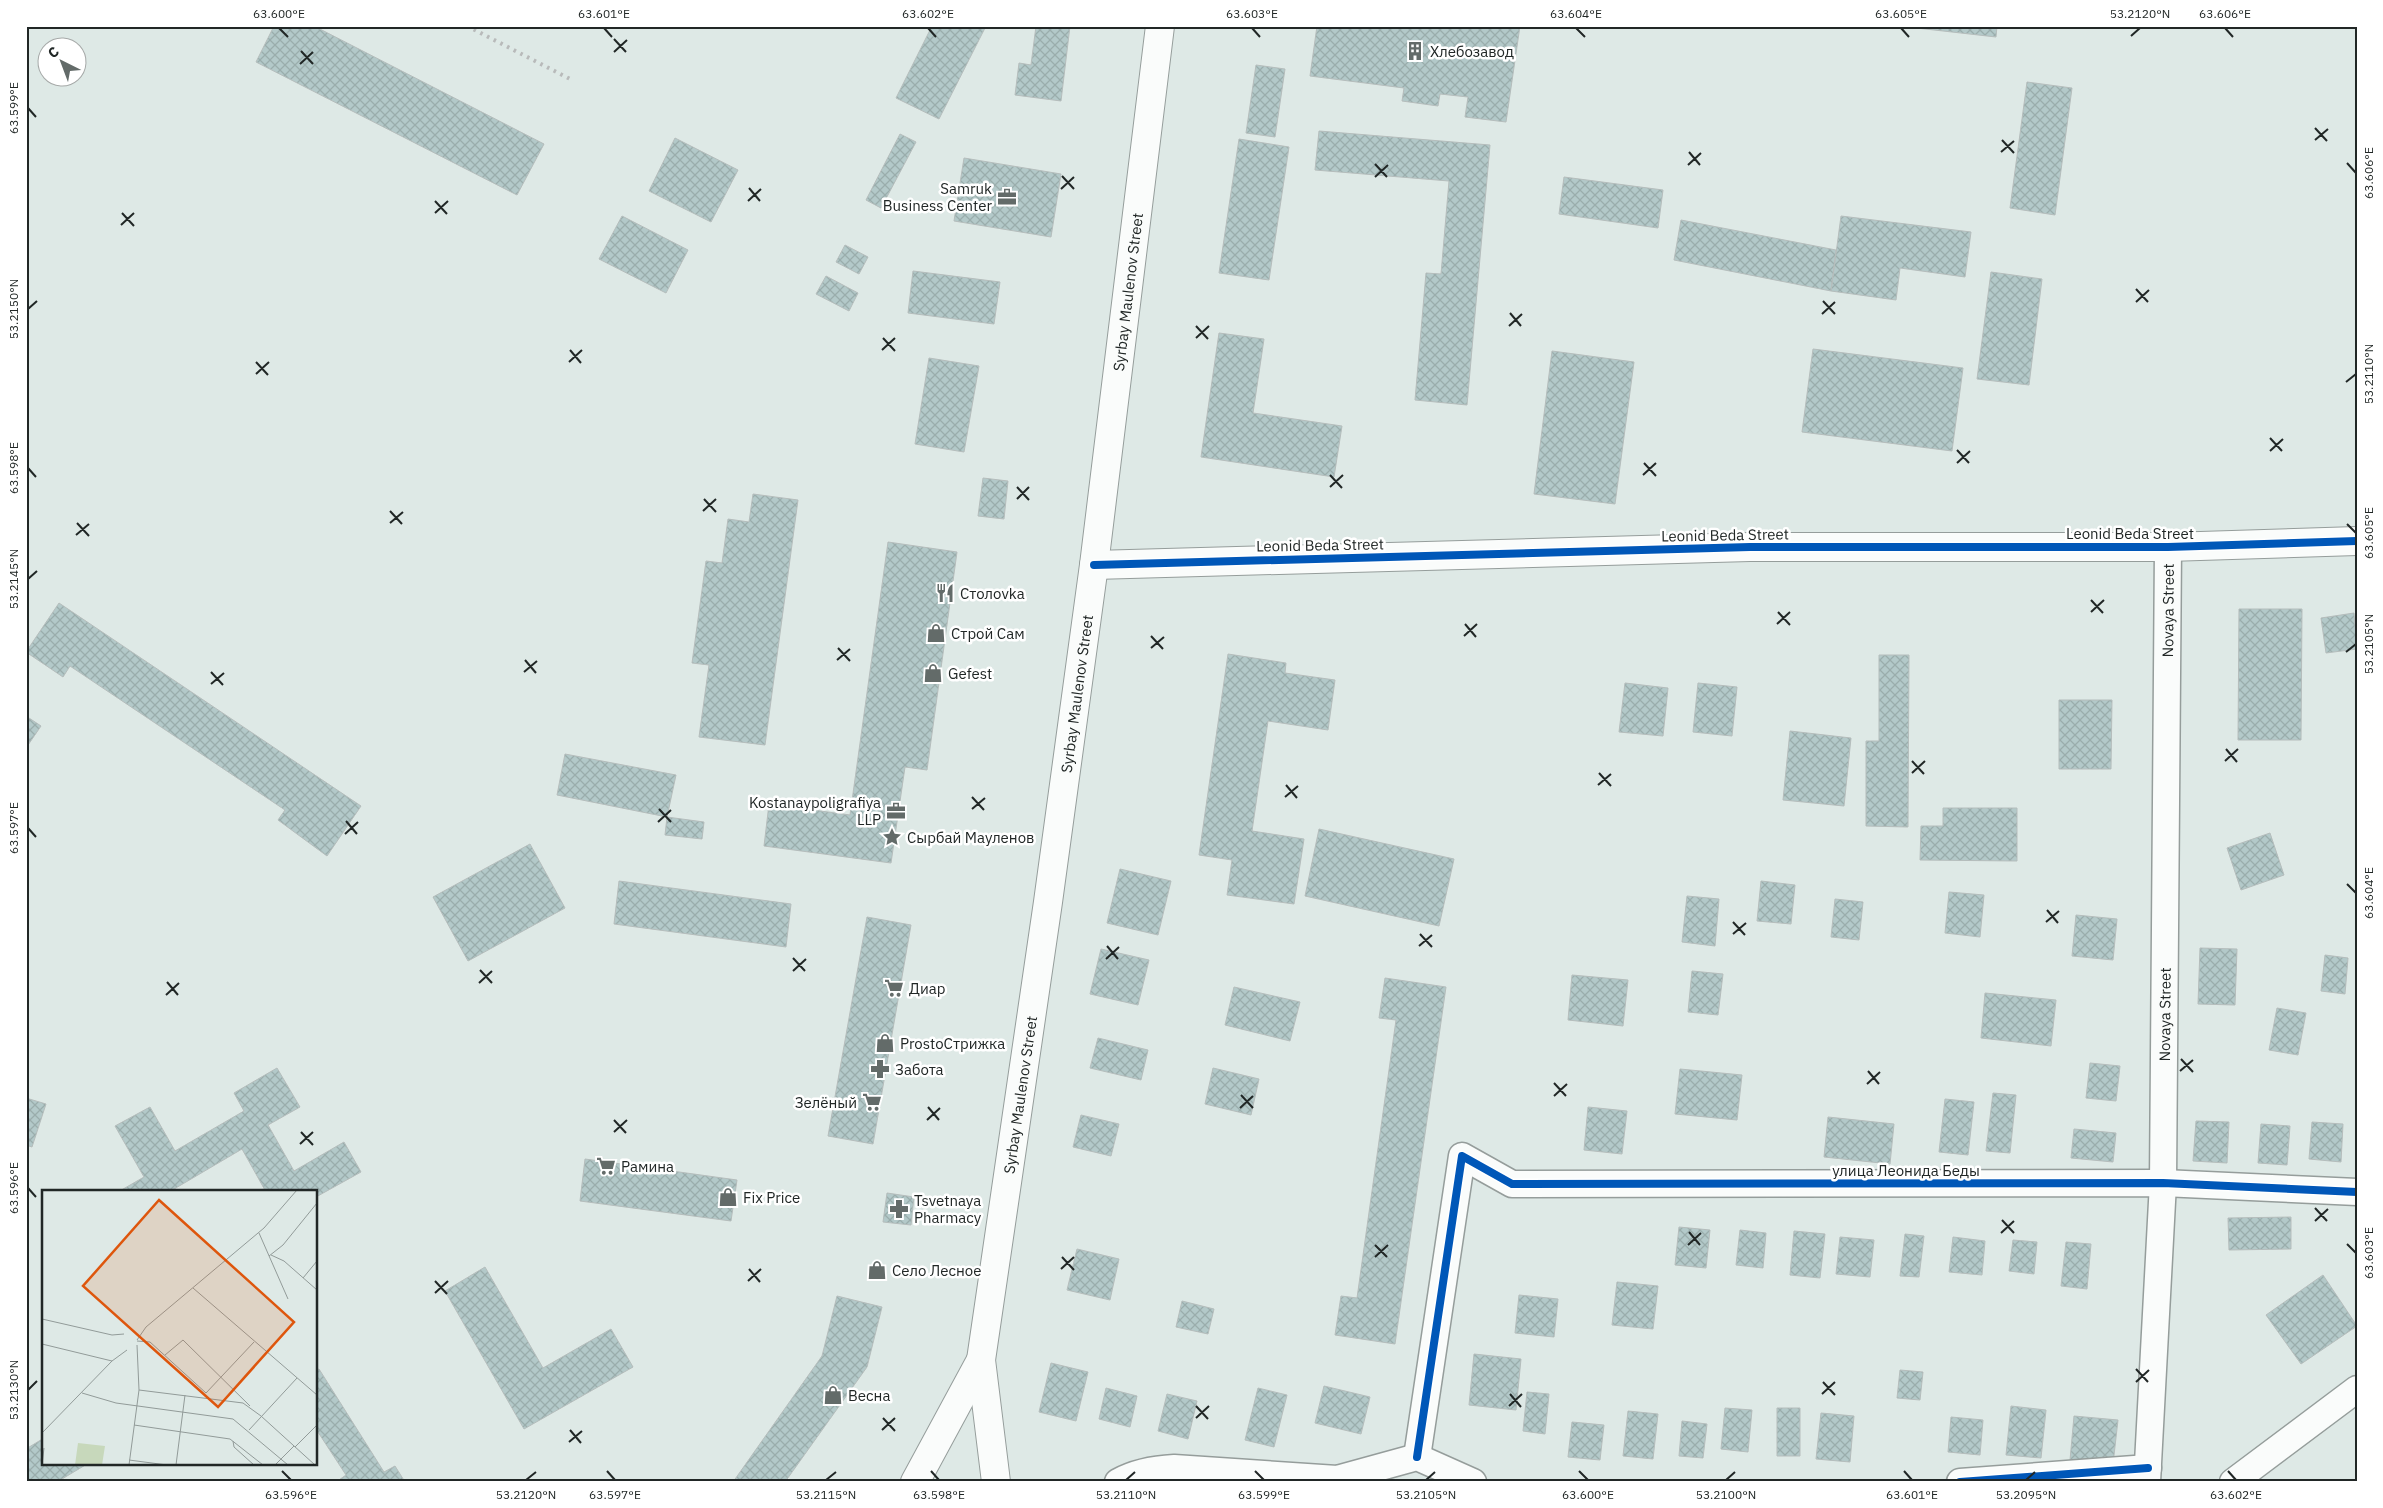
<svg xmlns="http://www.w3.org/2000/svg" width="2383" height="1508" viewBox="0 0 2383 1508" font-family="'IBM Plex Sans',sans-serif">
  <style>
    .building { fill: url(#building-cross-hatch); stroke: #b5bdbc }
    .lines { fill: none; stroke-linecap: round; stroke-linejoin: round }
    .minor-casing { stroke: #959d9b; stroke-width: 29 }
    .tertiary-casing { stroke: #959d9b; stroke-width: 30 }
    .secondary-casing { stroke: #959d9b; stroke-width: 30 }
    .minor { stroke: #fafcfb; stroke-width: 26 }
    .tertiary { stroke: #fafcfb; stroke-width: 28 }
    .secondary { stroke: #fafcfb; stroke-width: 28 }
    .rail { stroke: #b8baba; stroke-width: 4; stroke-dasharray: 2.5 5; stroke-linecap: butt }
    .cycleway-casing { stroke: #fff; stroke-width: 11 }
    .cycleway { stroke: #0057b8; stroke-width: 8 }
    .ticks { fill: none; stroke: #212726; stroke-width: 2 }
    .labels { text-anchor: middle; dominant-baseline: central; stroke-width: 5; stroke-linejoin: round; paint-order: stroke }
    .poi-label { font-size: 15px; fill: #212726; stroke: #fff; text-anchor: start }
    .street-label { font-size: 15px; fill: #212726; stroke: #fff }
    .inset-road { fill: none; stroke: #929b99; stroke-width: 1 }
    .view { fill: #de560d; fill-opacity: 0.15; stroke: #de560d; stroke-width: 2.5 }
    .inset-edge { fill: none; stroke: #212726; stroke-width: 2.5 }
    .neatline { fill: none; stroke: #212726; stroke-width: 2 }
    .ticks-label { font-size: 12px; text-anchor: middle; fill: #212726 }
  </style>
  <defs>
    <pattern id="building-cross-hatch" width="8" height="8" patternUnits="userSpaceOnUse" patternTransform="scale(1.25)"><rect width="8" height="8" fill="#b3c9c9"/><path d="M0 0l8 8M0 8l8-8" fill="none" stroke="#9aadac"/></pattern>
  </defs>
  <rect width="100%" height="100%" fill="#dee9e6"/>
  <path class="building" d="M274,26H314L544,144L517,195L256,62Z
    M932,26H986L939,119L896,98Z
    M1036,26H1070L1061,101L1015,95L1019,63L1031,65Z
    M1317,26H1520L1506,122L1465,117L1468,97L1440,94L1438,106L1402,101L1404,88L1310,76Z
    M1899,26H1997L1996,37Z
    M1256,65L1285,69L1275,137L1246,133Z
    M2027,82L2072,88L2055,215L2010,208Z
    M1319,131L1490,145L1467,405L1415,400L1426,273L1441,274L1449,181L1315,170Z
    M900,134L916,142L881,208L866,200Z
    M675,138L738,170L711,222L649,191Z
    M1239,139L1289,147L1269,280L1219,273Z
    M964,158L1061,174L1051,237L954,221Z
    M1564,177L1663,190L1658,228L1559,214Z
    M622,216L688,250L666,293L599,259Z
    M1841,216L1971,232L1965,277L1900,268L1896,300L1831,291Z
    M1681,220L1836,250L1831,291L1674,260Z
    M845,245L868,257L859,274L836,262Z
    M913,271L1000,282L994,324L908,313Z
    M1991,272L2042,279L2029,385L1977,379Z
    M826,276L858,293L849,311L816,294Z
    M1219,333L1264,339L1253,413L1342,426L1334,477L1201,457Z
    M1813,349L1963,368L1952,451L1802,432Z
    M1552,351L1634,362L1615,504L1534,494Z
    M929,358L979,366L964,452L915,444Z
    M983,478L1008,481L1004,519L978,516Z
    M753,494L798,500L765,745L699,737L709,665L692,663L706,561L722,563L728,519L749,522Z
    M888,542L957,552L927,770L905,767L891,863L764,846L769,804L850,815Z
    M59,603L361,806L327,856L278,820L285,810L70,666L63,677L26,652Z
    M2239,609H2302L2301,740H2238Z
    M2354,613L2357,649L2326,653L2321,618Z
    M1228,654L1286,663L1285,673L1335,680L1328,730L1268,721L1252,831L1304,839L1294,904L1227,895L1232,860L1199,855Z
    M1879,655H1909L1908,827L1866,826V741H1879Z
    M1625,683L1668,688L1663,736L1619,732Z
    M1698,683L1737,687L1732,736L1693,732Z
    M2059,700H2112L2111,769H2059Z
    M26,716L41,726L26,748Z
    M1790,731L1851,738L1844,806L1783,800Z
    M565,754L676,775L667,817L557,795Z
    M1943,808H2017V861L1920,860L1921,826H1943Z
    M667,817L704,822L702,839L665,835Z
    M1319,829L1454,859L1439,926L1305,896Z
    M2270,833L2284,875L2241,890L2227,848Z
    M530,844L565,908L468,961L433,897Z
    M1120,869L1171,881L1158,935L1107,923Z
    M619,881L791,904L786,947L614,924Z
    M1761,881L1795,885L1791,924L1757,921Z
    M1949,892L1984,895L1980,937L1945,933Z
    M1687,896L1719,899L1715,946L1682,942Z
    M1835,899L1863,902L1859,940L1831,937Z
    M2076,915L2117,919L2113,960L2072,956Z
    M867,917L911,925L873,1144L828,1136Z
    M2200,948L2237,949L2235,1005L2198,1004Z
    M1101,949L1149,960L1138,1005L1090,994Z
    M2325,955L2348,958L2345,994L2321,991Z
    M1692,971L1723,974L1718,1015L1688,1012Z
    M1572,975L1628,980L1623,1026L1568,1020Z
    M1385,978L1446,987L1395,1344L1335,1335L1341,1296L1357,1298L1396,1020L1379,1018Z
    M1234,987L1300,1002L1290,1041L1225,1025Z
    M1985,993L2056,1000L2051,1046L1981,1038Z
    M2277,1008L2306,1013L2298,1055L2269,1050Z
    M1098,1038L1148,1050L1141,1080L1090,1068Z
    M2090,1063L2120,1066L2116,1101L2086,1098Z
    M277,1068L300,1107L268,1125L294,1171L344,1142L361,1172L316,1197V1192H266L242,1149L169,1192H118L144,1177L115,1126L150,1107L175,1151L244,1111L234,1093Z
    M1213,1068L1259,1079L1251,1115L1205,1104Z
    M1680,1069L1742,1075L1737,1120L1675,1114Z
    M1993,1093L2016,1095L2010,1153L1986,1151Z
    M26,1098L46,1104L32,1147L26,1145Z
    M1945,1099L1974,1102L1968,1155L1939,1152Z
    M1588,1107L1627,1111L1622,1154L1584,1150Z
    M1081,1115L1119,1124L1111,1156L1073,1147Z
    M1828,1117L1894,1124L1890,1164L1824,1157Z
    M2196,1121L2229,1122L2227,1163L2193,1161Z
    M2312,1122L2343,1124L2341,1162L2309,1159Z
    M2261,1124L2290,1126L2287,1165L2258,1163Z
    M2074,1129L2116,1133L2113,1162L2071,1158Z
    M585,1159L737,1180L731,1221L580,1201Z
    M887,1193L914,1197L911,1225L883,1222Z
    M2291,1217V1249L2229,1250L2228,1218Z
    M1679,1227L1710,1230L1706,1268L1675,1265Z
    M1740,1230L1766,1233L1763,1268L1736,1265Z
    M1794,1231L1825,1234L1820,1278L1790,1275Z
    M1905,1234L1924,1236L1919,1277L1900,1276Z
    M1840,1237L1874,1240L1870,1277L1836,1274Z
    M1953,1237L1985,1241L1982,1275L1949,1272Z
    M2013,1240L2037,1242L2034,1274L2009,1271Z
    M2066,1242L2091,1244L2087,1289L2061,1286Z
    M1077,1249L1119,1259L1110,1300L1067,1290Z
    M485,1267L543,1368L611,1329L633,1367L524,1429L445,1291Z
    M2323,1275L2357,1326L2301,1364L2266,1315Z
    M1617,1282L1658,1286L1653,1329L1612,1325Z
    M1519,1295L1558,1299L1554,1337L1515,1333Z
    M837,1296L882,1307L867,1367L785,1482H733L822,1356Z
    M1182,1301L1214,1309L1208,1334L1176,1327Z
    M1474,1354L1521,1359L1516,1410L1469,1405Z
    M1051,1363L1088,1372L1076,1421L1039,1412Z
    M319,1369L384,1472L395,1466L405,1482H336L346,1475L316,1429V1370Z
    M1900,1370L1923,1372L1920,1400L1897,1398Z
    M1324,1386L1370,1397L1361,1434L1315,1423Z
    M1106,1388L1137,1396L1130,1427L1099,1419Z
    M1258,1388L1287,1395L1274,1447L1245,1440Z
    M1527,1392L1549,1394L1545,1434L1523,1431Z
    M1167,1394L1197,1401L1188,1439L1158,1431Z
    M2011,1406L2046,1410L2041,1458L2006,1455Z
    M1725,1408L1752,1410L1748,1452L1721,1449Z
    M1777,1408H1800V1456H1777Z
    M1628,1411L1658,1414L1653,1459L1623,1456Z
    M1821,1413L1854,1416L1850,1462L1816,1459Z
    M2074,1416L2118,1420L2113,1464L2070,1460Z
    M1951,1417L1983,1420L1980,1455L1948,1452Z
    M1682,1421L1707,1424L1703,1458L1679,1456Z
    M1572,1422L1604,1425L1600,1460L1568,1457Z
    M44,1438V1464H87L57,1482H26V1449Z"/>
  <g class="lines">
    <g class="minor-casing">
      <g id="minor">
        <path d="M1417,1457L1462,1156L1512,1184L2163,1183L2357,1192"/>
        <path d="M1118,1482C1136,1472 1154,1469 1174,1468L1337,1479L1417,1457L1473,1482"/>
        <path d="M1960,1482L2148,1468"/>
        <path id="s1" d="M2147,1482L2163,1183L2168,547"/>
        <path d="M2233,1482L2357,1389"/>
      </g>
    </g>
    <g class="tertiary-casing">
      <path id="tertiary" d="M1094,565L1750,547H2168L2357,541"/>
    </g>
    <g class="secondary-casing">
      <g id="secondary">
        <path d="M915,1482L981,1360"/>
        <path id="s2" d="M996,1482L981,1360L1048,902L1094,565L1160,26"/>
      </g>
    </g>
    <use href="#minor" class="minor"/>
    <use href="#tertiary" class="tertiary"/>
    <use href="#secondary" class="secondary"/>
    <path class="rail" d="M467,26L572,80"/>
    <g class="cycleway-casing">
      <path id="cycleway" d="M1094,565L1750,547H2168L2357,541
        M1417,1457L1462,1156L1512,1184L2163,1183L2357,1192
        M1960,1482L2148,1468"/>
    </g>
    <use href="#cycleway" class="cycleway"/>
  </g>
  <path class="ticks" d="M279,28L288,37M604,28L612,37M928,28L936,37M1252,28L1260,37M1576,28L1585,37M1901,28L1909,37M2225,28L2233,37M2131,36L2140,28M614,39L626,52M301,51L313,64M614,52L627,40M300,64L313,52M28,108L36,117M2315,128L2327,141M2002,140L2014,153M2315,140L2328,129M1689,152L1700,165M2001,152L2014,141M2347,163L2356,173M1375,164L1387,177M1688,165L1701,153M1062,176L1074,189M1375,177L1388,165M749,188L760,201M1061,189L1074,177M435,201L447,214M748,201L761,189M122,213L134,226M435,213L448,201M121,225L134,213M2136,289L2148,302M1823,301L1835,314M2136,302L2149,290M28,309L37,301M1510,313L1521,326M1822,314L1835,302M1196,326L1208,339M1509,326L1522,314M883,338L895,351M1196,338L1209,326M570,350L581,363M882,350L895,338M256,362L268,375M569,362L582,350M256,374L269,362M2346,382L2356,374M2270,438L2282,451M1957,450L1969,463M2270,451L2283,439M1644,463L1656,476M1957,463L1970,451M28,468L36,477M1330,475L1342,488M1643,475L1656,463M1017,487L1029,500M1330,487L1343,475M704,499L716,512M1017,499L1029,487M390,511L402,524M703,511L716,499M77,523L89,536M390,523L403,512M2347,524L2356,533M76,535L89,524M28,579L37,571M2091,600L2103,613M1778,612L1790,625M2091,612L2104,600M1465,624L1476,637M1777,624L1790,612M1151,636L1163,649M1464,636L1477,624M838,648L850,661M1151,648L1164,637M2346,652L2356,644M525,660L536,673M837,660L850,649M211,672L223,685M524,672L537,661M211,684L224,673M2226,749L2237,762M1912,761L1924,774M2225,761L2238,749M1599,773L1611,786M1912,773L1925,761M1286,785L1297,798M1598,785L1611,774M972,797L984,810M1285,797L1298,786M659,809L671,822M972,809L985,798M346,821L357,834M658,822L671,810M28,828L36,837M345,834L358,822M2347,884L2356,893M2047,910L2058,923M1733,922L1745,935M2046,922L2059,911M1420,934L1432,947M1733,934L1746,923M1107,946L1118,959M1419,946L1432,935M793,958L805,971M1106,959L1119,947M480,970L492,983M793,971L806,959M167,982L178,995M479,983L492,971M166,995L179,983M2181,1059L2193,1072M1868,1071L1879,1084M2180,1071L2193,1060M1554,1083L1566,1096M1867,1084L1880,1072M1241,1095L1253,1108M1554,1096L1567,1084M928,1107L939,1120M1240,1108L1253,1096M614,1120L626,1133M927,1120L940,1108M301,1132L313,1145M614,1132L627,1120M300,1144L313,1132M28,1188L36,1197M2315,1208L2327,1221M2002,1220L2014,1233M2315,1221L2328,1209M1689,1232L1700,1245M2001,1233L2014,1221M2347,1244L2356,1253M1375,1245L1387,1257M1688,1245L1701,1233M1062,1257L1074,1270M1375,1257L1388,1245M749,1269L760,1282M1061,1269L1074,1257M435,1281L447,1294M748,1281L761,1269M435,1293L448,1281M2136,1369L2148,1382M1823,1382L1835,1395M2136,1382L2149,1370M28,1390L37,1381M1510,1394L1521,1407M1822,1394L1835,1382M1196,1406L1208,1419M1509,1406L1522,1394M883,1418L895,1431M1196,1418L1209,1406M570,1430L581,1443M882,1430L895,1418M569,1442L582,1431M282,1471L291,1480M607,1471L615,1480M931,1471L939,1480M1255,1471L1264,1480M1579,1471L1588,1480M1904,1471L1912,1480M2228,1471L2236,1480M526,1480L536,1472M826,1480L836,1472M1126,1480L1135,1472M1426,1480L1435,1472M1726,1480L1735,1472M2026,1480L2035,1472"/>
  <defs>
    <g id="building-bare" transform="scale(1.5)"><path d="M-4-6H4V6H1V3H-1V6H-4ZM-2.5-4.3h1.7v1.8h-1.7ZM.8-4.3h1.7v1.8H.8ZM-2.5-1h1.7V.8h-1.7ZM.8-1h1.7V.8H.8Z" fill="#636b69" stroke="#fff" stroke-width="2.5" paint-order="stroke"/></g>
    <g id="office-bare" transform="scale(1.5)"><path d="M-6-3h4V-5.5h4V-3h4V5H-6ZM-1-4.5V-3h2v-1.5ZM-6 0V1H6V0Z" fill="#636b69" stroke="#fff" stroke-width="2.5" paint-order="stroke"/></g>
    <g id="restaurant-bare" transform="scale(1.5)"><path d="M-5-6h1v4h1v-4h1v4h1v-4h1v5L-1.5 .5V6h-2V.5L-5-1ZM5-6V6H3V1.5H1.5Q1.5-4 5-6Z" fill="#636b69" stroke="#fff" stroke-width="2.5" paint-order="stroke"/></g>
    <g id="shop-bare" transform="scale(1.5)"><path d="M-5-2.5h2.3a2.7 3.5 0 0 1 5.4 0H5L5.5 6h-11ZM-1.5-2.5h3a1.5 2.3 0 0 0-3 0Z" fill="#636b69" stroke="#fff" stroke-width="2.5" paint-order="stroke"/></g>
    <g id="sight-bare" transform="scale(1.5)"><path d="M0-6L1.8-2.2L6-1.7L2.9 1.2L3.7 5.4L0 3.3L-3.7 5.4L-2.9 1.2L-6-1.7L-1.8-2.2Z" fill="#636b69" stroke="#fff" stroke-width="2.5" paint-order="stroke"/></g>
    <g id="supermarket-bare" transform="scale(1.5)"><path d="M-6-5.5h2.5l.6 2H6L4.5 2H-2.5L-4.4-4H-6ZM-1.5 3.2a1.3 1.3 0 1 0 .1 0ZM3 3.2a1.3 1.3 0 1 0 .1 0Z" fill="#636b69" stroke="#fff" stroke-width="2.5" paint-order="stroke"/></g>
    <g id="pharmacy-bare" transform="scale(1.5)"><path d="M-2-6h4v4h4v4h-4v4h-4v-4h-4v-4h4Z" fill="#636b69" stroke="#fff" stroke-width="2.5" paint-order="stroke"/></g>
  </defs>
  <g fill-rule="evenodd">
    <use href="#building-bare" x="1415" y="51"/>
    <use href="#office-bare" x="1007" y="197"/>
    <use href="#restaurant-bare" x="945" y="593"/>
    <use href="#shop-bare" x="936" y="633"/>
    <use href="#shop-bare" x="933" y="673"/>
    <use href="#office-bare" x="896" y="811"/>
    <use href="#sight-bare" x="892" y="837"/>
    <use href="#supermarket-bare" x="894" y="988"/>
    <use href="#shop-bare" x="885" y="1043"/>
    <use href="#pharmacy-bare" x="880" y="1069"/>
    <use href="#supermarket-bare" x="872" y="1102"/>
    <use href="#supermarket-bare" x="606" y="1166"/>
    <use href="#shop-bare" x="728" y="1197"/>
    <use href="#pharmacy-bare" x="899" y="1209"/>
    <use href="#shop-bare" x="877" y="1270"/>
    <use href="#shop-bare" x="833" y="1395"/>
  </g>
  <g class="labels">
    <g class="poi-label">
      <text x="1430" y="51">Хлебозавод</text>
      <text x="992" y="188" text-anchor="end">Samruk<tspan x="992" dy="17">Business Center</tspan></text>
      <text x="960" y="593">Столоvka</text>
      <text x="951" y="633">Строй Сам</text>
      <text x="948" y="673">Gefest</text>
      <text x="881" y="802" text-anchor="end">Kostanaypoligrafiya<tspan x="881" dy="17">LLP</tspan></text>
      <text x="907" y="837">Сырбай Мауленов</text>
      <text x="909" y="988">Диар</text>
      <text x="900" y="1043">ProstoСтрижка</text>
      <text x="895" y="1069">Забота</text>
      <text x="857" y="1102" text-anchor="end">Зелёный</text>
      <text x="621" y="1166">Рамина</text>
      <text x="743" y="1197">Fix Price</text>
      <text x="914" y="1200">Tsvetnaya<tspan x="914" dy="17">Pharmacy</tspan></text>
      <text x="892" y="1270">Село Лесное</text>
      <text x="848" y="1395">Весна</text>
    </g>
    <g class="street-label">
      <text stroke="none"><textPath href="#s2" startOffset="1201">Syrbay Maulenov Street</textPath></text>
      <text x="2130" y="533">Leonid Beda Street</text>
      <text transform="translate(1725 535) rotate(-1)">Leonid Beda Street</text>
      <text transform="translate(1320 545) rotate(-1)">Leonid Beda Street</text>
      <text stroke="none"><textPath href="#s1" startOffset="872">Novaya Street</textPath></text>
      <text stroke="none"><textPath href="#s2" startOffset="796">Syrbay Maulenov Street</textPath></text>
      <text stroke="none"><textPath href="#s1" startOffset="468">Novaya Street</textPath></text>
      <text stroke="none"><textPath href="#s2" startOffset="391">Syrbay Maulenov Street</textPath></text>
      <text x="1906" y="1170">улица Леонида Беды</text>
    </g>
  </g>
  <g transform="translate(42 1190)">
    <rect width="275" height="275" fill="#dee9e6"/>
    <path d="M36,253L63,256L60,275H33Z" fill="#c7d8bb"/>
    <path class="inset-road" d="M217,43L246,109M229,65L242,71L275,100M227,66L241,55L275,13M261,88L275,71M151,98L275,205M0,129L70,145L82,144M95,150L104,137L222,38L255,0M95,151L108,152L164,203M0,154L70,171M123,165L141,150L208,216M97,200L201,213L219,226L273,275M40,203L74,213L191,229L246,275M164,203L212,152M92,235L188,249L221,275M207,240L255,188M0,243L70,171L85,160M191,251L192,257L212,275M253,257L275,235M87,270L125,275M0,275L2,258M87,275L97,200L95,155M134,275L143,205M233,275L252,256"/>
    <path class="view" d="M117,10L252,132L176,217L41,96Z"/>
    <rect width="275" height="275" class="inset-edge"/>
  </g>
  <rect width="2383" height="1508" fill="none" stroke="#ffffff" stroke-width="55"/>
  <g transform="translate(62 62) rotate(318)"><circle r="24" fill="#ffffff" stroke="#a6a9a8"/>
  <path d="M0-4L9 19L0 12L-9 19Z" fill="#636b69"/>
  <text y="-8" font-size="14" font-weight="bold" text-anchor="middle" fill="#212726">С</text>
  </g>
  <rect x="28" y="28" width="2328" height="1452" class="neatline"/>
  <g class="ticks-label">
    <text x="279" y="18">63.600°E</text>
    <text x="604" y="18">63.601°E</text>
    <text x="928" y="18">63.602°E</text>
    <text x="1252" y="18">63.603°E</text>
    <text x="1576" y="18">63.604°E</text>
    <text x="1901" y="18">63.605°E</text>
    <text x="2140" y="18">53.2120°N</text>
    <text x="2225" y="18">63.606°E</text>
    <text transform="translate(14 108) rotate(-90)" y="4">63.599°E</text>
    <text transform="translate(2369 173) rotate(-90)" y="4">63.606°E</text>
    <text transform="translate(14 309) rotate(-90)" y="4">53.2150°N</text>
    <text transform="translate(2369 374) rotate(-90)" y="4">53.2110°N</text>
    <text transform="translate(14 468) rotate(-90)" y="4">63.598°E</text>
    <text transform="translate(2369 533) rotate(-90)" y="4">63.605°E</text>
    <text transform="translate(14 579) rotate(-90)" y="4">53.2145°N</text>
    <text transform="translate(2369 644) rotate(-90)" y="4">53.2105°N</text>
    <text transform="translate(14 828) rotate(-90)" y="4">63.597°E</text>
    <text transform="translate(2369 893) rotate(-90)" y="4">63.604°E</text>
    <text transform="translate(14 1188) rotate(-90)" y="4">63.596°E</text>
    <text transform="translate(2369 1253) rotate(-90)" y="4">63.603°E</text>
    <text transform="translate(14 1390) rotate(-90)" y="4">53.2130°N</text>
    <text x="291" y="1499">63.596°E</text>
    <text x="526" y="1499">53.2120°N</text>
    <text x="615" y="1499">63.597°E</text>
    <text x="826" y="1499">53.2115°N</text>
    <text x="939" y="1499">63.598°E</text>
    <text x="1126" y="1499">53.2110°N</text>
    <text x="1264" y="1499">63.599°E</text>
    <text x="1426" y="1499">53.2105°N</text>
    <text x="1588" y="1499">63.600°E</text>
    <text x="1726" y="1499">53.2100°N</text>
    <text x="1912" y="1499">63.601°E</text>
    <text x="2026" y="1499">53.2095°N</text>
    <text x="2236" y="1499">63.602°E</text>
  </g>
</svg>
